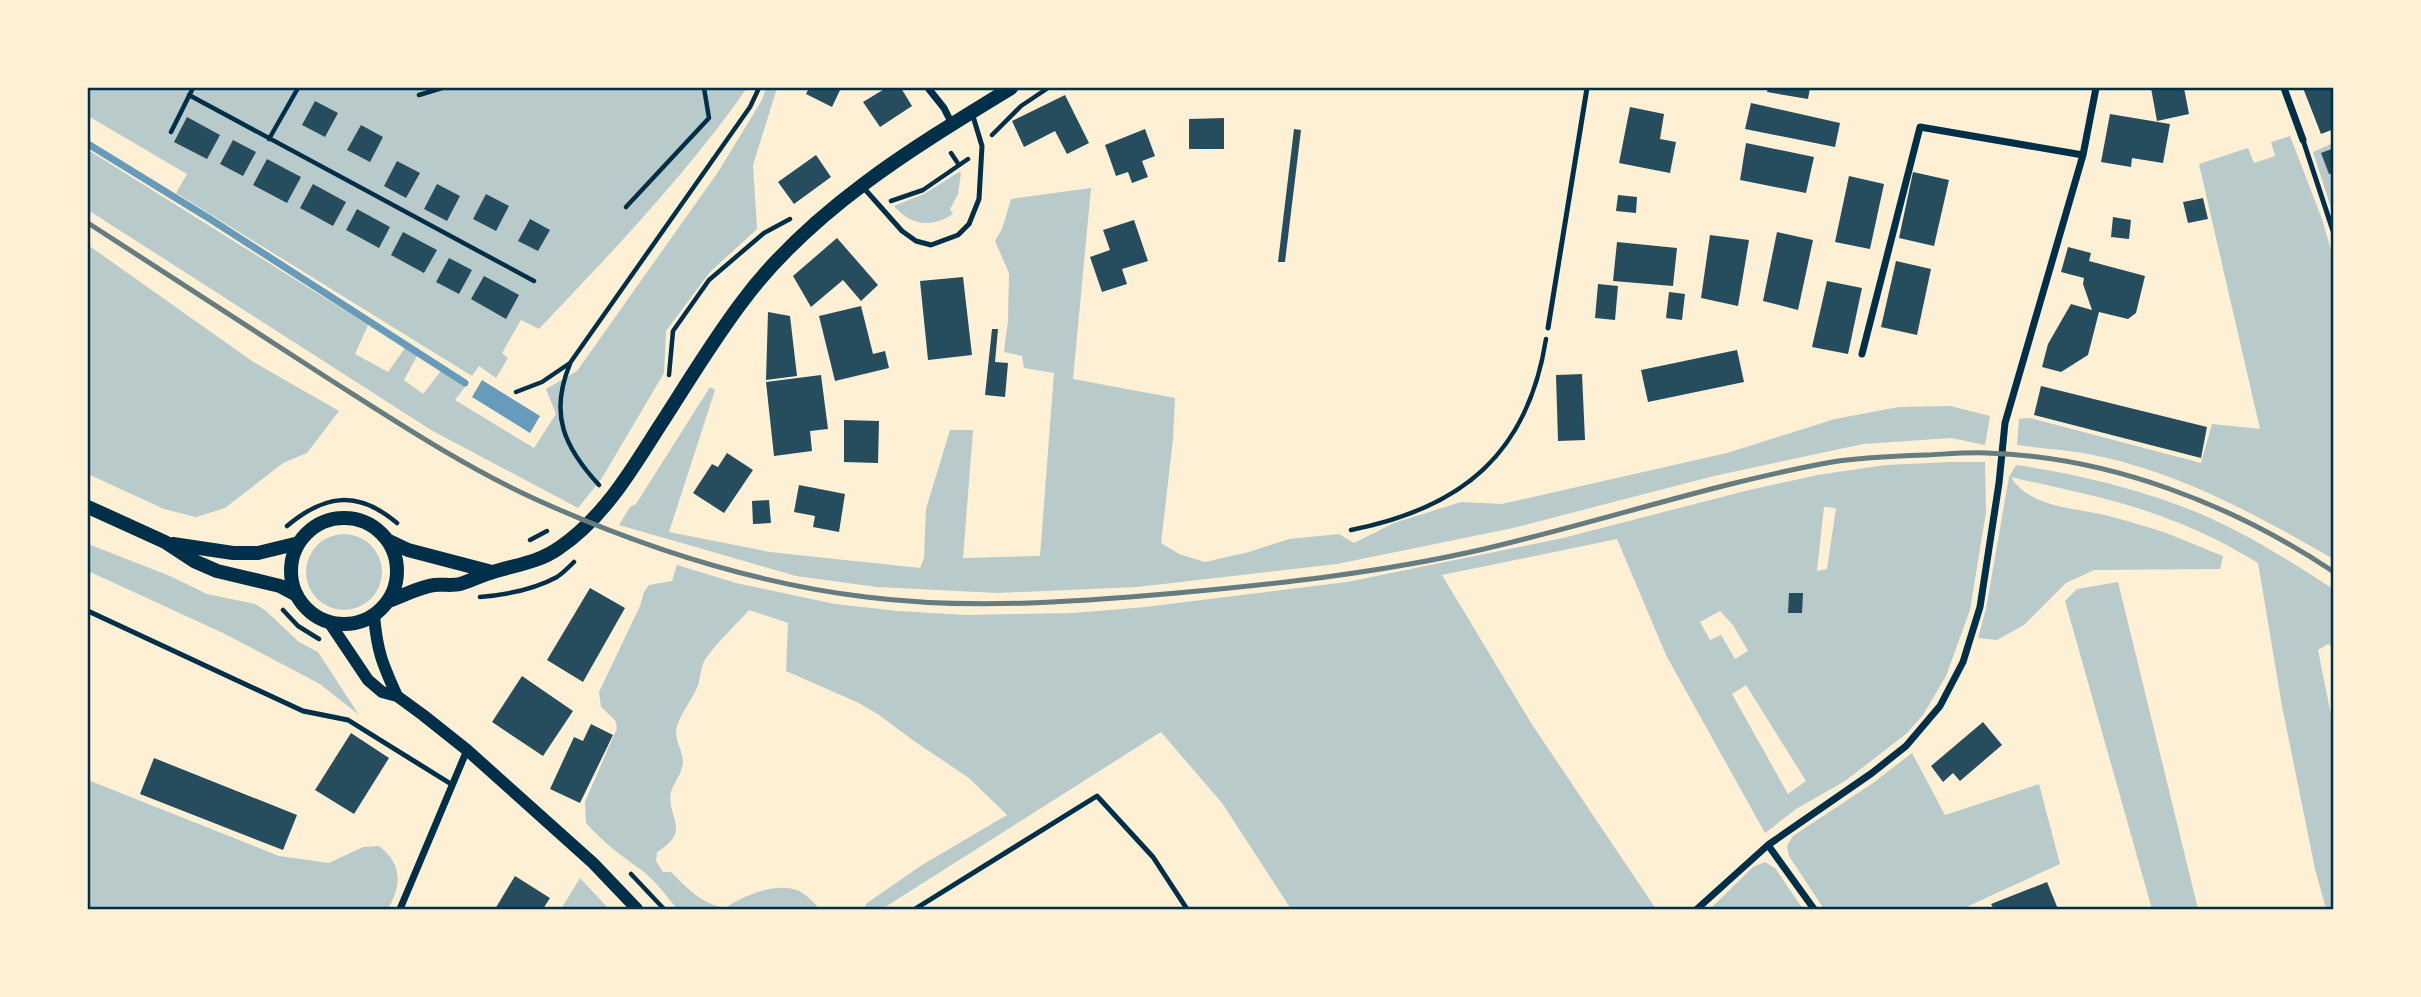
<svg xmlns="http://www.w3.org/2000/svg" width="2421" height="997" viewBox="0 0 2421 997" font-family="Commissioner,sans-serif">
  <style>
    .green { fill: #b9caca; fill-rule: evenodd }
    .water { fill: #669bbc }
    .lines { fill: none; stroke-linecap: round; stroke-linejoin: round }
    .stream { stroke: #669bbc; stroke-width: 7 }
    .building { fill: #264d5e }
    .path { stroke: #003049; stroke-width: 4.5 }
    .service { stroke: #003049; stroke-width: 5 }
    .minor { stroke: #003049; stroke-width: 7 }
    .tertiary { stroke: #003049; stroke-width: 12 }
    .secondary { stroke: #003049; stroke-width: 14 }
    .rail { stroke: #657d81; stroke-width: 5 }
    .neatline { fill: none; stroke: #003049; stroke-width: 2.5 }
  </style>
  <rect width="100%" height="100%" fill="#fdf0d5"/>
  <path class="green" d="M88,88H747C686,175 612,252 539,329L521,320L502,353L508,358L496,378L479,366L472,376L176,193L187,174L88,116Z
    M766,88H777L753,165L757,229L710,272L666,331L664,373L602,478L578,508L431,430L88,210V150L368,325L355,354L388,372L405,348L417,356L404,380L423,394L441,371L465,387L455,400L534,448L556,414L546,389L577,371L718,172L762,100Z
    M2290,136L2322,219L2333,257V559C2261,517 2186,476 2103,457C2075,450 2045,449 2017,445L2019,419L2030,418L2201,463L2212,424L2260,429L2199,164L2248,148L2254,163L2275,156L2271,142Z
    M2333,143V214L2313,152Z
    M959,172L961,173L958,194L950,209L953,214C932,228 911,226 894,206L924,194Z
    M1091,188L1073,379L1175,398L1173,439L1161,543L1179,554L1205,562L1249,552L1289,539L1339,534L1354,543L1394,523L1461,502L1502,504L1727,453L1835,419L1899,407L1950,406L1990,416L1985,445L1951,438L1863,444L1714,476L1513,528L1337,564L1137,587L997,593L877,587L796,576L619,525L630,507L636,504L710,387L715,390L669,532L770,552L920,568L924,558L926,509L950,430H973L963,558L1040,556L1054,373L1024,368L1022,356L1004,352L1008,321L1009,273L995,241L1002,229L1011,199Z
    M88,245L252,361L339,411L307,453L283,463L225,508L196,517L164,509L88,474Z
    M1950,462H1985L1986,512L1970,610L1946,676L1923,715L1906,734L1845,781L1796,809L1765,833L1666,655L1617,539L1442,575L1531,723L1656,909H1291L1222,803L1161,732L882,909H864L867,903L922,865L1007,815L969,778L914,741L879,715L859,703L786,671L788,623L749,610C735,626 718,641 706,658C700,666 701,679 697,688C691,701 681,713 677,726C673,740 683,749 683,762C682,774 674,782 671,792C666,818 693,830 657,852L656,861L663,872H671C688,889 702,904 725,908C743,896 777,881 799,891C807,895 814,903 820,909H677C666,895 655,880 640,869C620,855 603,842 586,823L585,802L617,728L615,720L601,707L599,692L640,606L644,592L649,585L672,581L677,565L736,583L835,604L898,611L965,615L1073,613L1145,607L1347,582L1563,538L1745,491L1817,475L1886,465ZM1824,507L1836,508L1827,569L1817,571ZM1720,611L1733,625L1748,651L1735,659L1721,635L1710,640L1700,622ZM1746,685L1806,781L1788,794L1732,694Z
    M2016,465C2071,473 2126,486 2178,505C2233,525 2284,557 2333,589V647L2328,644L2318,650L2333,725V909H2326L2315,869L2282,706L2258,563C2230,546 2201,531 2171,520C2122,500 2062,489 2011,477C2029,508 2078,508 2109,516C2125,520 2141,525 2157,530C2179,537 2201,548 2223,556L2220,569L2094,570L2066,583L2024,625L1997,640L1978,638L1986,609L2009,477Z
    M306 572a38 38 0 1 1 76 0a38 38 0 1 1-76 0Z
    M88,544L170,576L207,594L255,604L266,611L299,642L318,652L359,715L320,684L223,633L88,571Z
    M2118,582L2198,909H2152L2065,601L2077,589Z
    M1912,753L1945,815L2039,784L2060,864L1962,909H1824L1789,856L1787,846L1793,836L1873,783Z
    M88,780L279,856L329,863L363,847L379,846C402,863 402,885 388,909H88Z
    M1765,862L1775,868L1803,909H1710L1753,867Z
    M580,878L609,909H561Z"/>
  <path class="water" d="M482,380L540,416L530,433L472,397Z"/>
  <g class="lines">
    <path class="stream" d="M88,144L210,219L465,383"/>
  </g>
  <path class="building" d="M809,88H841L832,107L806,94Z
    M886,88H901L912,106L880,127L863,102Z
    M1768,88H1810L1808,99L1767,92Z
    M2151,88H2184L2189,114L2157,121Z
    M2303,88H2334V129L2321,134Z
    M1065,95L1089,143L1067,154L1055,131L1024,147L1012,121Z
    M315,101L338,113L325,137L302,125Z
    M1751,103L1840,123L1835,147L1745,129Z
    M1630,107L1664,114L1660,139L1676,142L1670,173L1619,163Z
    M2110,114L2170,124L2163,163L2132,158L2131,167L2101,162Z
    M187,117L220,135L207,159L174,142Z
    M1224,118V149H1189V119Z
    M361,125L383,137L370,162L347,150Z
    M1145,129L1155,156L1142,161L1148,177L1132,183L1128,172L1116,176L1105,145Z
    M1294,129L1301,130L1285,262H1278Z
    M233,140L256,152L243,176L220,164Z
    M1746,143L1814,157L1806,193L1740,180Z
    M2334,148V173L2329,174L2321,153Z
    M816,155L831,177L794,204L778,182Z
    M267,159L301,177L287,203L253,185Z
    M397,161L420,173L406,198L384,186Z
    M1913,172L1949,180L1934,246L1899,238Z
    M1849,176L1884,184L1870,249L1835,242Z
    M313,184L346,202L333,226L300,208Z
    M437,184L460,196L447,221L424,209Z
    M486,194L509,206L496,231L473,219Z
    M1618,195L1637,197L1636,213L1616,211Z
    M2203,198L2208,219L2188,223L2183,202Z
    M357,209L390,227L379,248L346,230Z
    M2113,217L2131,220L2129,239L2111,237Z
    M530,219L550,230L538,251L518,241Z
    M1134,220L1148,261L1122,269L1127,284L1102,292L1090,257L1110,250L1103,230Z
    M403,232L437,250L424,273L391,255Z
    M1777,232L1813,240L1798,310L1763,301Z
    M1710,235L1749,240L1738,306L1701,298Z
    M837,238L878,285L861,301L843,280L811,307L793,276Z
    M1617,242L1677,248L1673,286L1613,281Z
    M2068,247L2091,253L2089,261L2145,276L2136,313L2128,319L2099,312L2088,355L2061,372L2042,367L2048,344L2071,304L2092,310L2083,284L2084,278L2061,272Z
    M449,258L472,270L459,294L436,282Z
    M1896,261L1931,269L1917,335L1881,327Z
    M484,276L519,295L506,319L471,299Z
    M963,277L972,355L928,360L920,281Z
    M1827,281L1862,288L1848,354L1812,347Z
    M1598,284L1618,286L1615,320L1595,318Z
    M1669,292L1685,294L1682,320L1666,318Z
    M861,306L873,354L885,351L889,368L835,381L819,316Z
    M768,312L790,316L797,376L766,380Z
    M992,329H998L995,362L1008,363L1005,397L985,395Z
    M1737,350L1744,382L1648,402L1641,370Z
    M1582,374L1585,440L1558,441L1556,375Z
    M821,375L828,429L810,431L812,451L774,456L766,382Z
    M2041,386L2207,427L2201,458L2034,415Z
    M844,420L879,421L878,463L844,462Z
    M727,453L753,470L724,513L693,493L712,464L718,467Z
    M799,485L845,494L839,532L813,527L815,516L794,512Z
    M769,500L771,523L753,524L752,501Z
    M590,588L625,608L583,682L547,660Z
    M1789,593H1803L1802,613H1788Z
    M522,676L573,711L543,756L492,722Z
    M1983,722L2002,745L1960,781L1953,773L1943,782L1931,766Z
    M591,724L613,735L580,803L550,789L574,737L583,741Z
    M351,733L389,758L354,814L315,790Z
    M154,758L297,815L283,850L140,794Z
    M515,876L550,898L543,909H495Z
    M2047,882L2058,909H1994L1991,904Z"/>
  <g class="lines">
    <path class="path" d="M189,95L534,281
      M419,95L442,88
      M171,132L193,88
      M992,135L1021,106L1048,88
      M269,139L298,88
      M951,153L959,165
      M891,201L923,190L968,159
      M626,207L709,118L704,88
      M570,364C549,414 564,447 599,485
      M669,375L673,331L709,280L764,233L790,219
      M516,392L542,382L570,363L750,107L759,88
      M287,526C325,494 358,490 397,523
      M1351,530C1462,508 1528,454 1546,339
      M530,540L547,531
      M480,597C504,595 535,589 557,577C563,573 569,567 574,562
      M283,610L298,626L319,639
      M631,874L664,909"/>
    <path class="service" d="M2303,140L2334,234
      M862,186L902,231L916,241L931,245L958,235L969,224L979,199L982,146L972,113
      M1548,328L1587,88
      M88,611L303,711L348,720L451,784
      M915,909L1097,796L1153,857L1187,909"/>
    <path class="minor" d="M928,88L944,108L952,124
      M2284,88L2303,140
      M1862,354L1920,127L2083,155
      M1768,845L1814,909
      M400,909L467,750
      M1697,909L1768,845L1872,773L1906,746L1940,706L1963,662L1980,607L1999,483L2005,423L2083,155L2096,88"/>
    <path class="tertiary" d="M374,615C377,651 382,663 397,696
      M329,622L368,680L382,692L397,696L423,715L467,750L593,863L637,909"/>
    <path class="secondary" d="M88,507L165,542L194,561L217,571L280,586L297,595
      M291 571a53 53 0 1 1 106 0a53 53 0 1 1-106 0Z
      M387,540L408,550L492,572
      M173,544L233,553H258L299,543
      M388,601C403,596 419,587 434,585C442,584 452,586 460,584C470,581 480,576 490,573C514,565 538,563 559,548C602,519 630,473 657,430C685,387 711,343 742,302C811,209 914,147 1011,88"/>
    <path class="rail" d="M88,223C168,275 248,327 329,379C395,421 463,466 535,499C641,547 751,583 866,597C970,610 1073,602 1177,593C1279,584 1384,572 1484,549C1600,522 1715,483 1832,462C1863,457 1896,456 1927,455C1947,454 1967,452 1987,453C2110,457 2232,504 2334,572"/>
  </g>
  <rect width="2421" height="997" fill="none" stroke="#fdf0d5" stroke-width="178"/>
  <rect x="89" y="89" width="2243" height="819" class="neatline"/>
</svg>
